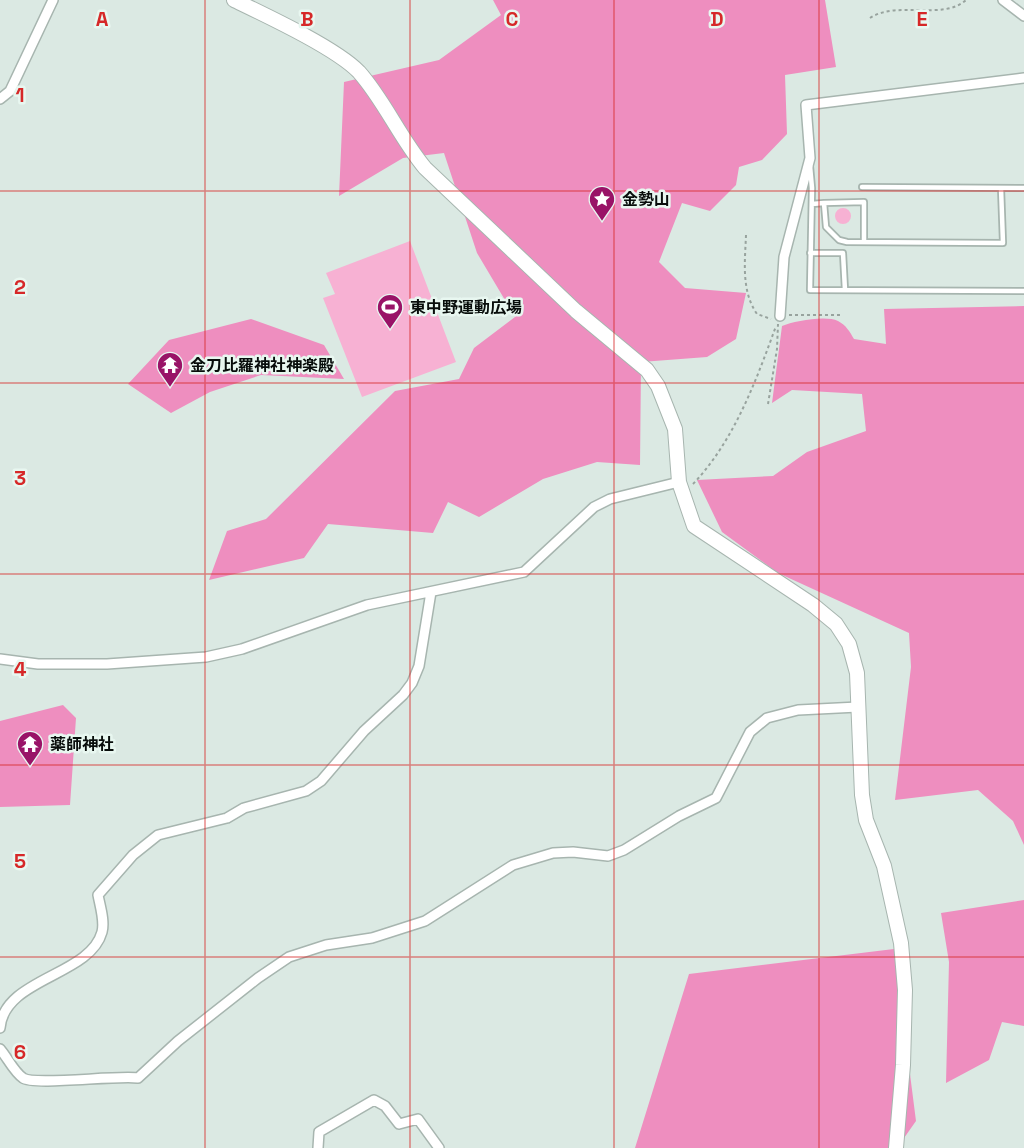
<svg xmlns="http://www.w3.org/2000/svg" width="1024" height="1148" viewBox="0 0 1024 1148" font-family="'Space Grotesk','Noto Sans JP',sans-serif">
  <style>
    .green { fill: #f7b1d3 }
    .forest { fill: #ee8ebf }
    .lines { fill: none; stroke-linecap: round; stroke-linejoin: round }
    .lane-casing { stroke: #a7b5af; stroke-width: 8 }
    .street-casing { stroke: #a7b5af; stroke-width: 12 }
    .secondary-casing { stroke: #a7b5af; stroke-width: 16 }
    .path { stroke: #98a39e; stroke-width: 2; stroke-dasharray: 3 3; stroke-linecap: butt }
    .lane { stroke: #fff; stroke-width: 4.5 }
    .street { stroke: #fff; stroke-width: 9 }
    .secondary { stroke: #fff; stroke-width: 14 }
    .grid { fill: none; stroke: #d62828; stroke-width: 1.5; stroke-opacity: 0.55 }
    .labels { text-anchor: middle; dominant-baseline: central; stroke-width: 5; stroke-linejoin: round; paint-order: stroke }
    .poi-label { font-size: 16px; font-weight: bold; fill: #080d0b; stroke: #e8f7f0; text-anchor: start }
    .grid-label { font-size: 20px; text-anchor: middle; font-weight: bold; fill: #d62828; stroke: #e8f7f0; stroke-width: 5; stroke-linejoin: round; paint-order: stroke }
  </style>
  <rect width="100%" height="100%" fill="#dbe9e3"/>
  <path class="green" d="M835 216a8 8 0 1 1 16 0a8 8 0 1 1-16 0Z
    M410,241L456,362L362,397L323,298L335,294L326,273Z"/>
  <path class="forest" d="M493,0H825L836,67L785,75L787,134L762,160L739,167L736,185L710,211L682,203L659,262L685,288L746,293L736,339L707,357L641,362L640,465L597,462L543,479L479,517L448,502L433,533L328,524L304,558L209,580L227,531L266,519L395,391L459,379L474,348L515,317L477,253L444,153L403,158L339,196L344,82L439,60L501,15Z
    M1024,306V845L1013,821L978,790L895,800L911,667L909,633L778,573L722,532L697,480L773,476L807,452L866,431L862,394L792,390L772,403L782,326C794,321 826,315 838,321C846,325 850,332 854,339L886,344L884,309Z
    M251,319L324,345L344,379L261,375L210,392L171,413L128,384L169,340Z
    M63,705L76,718L70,805L0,807V721Z
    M1024,900V1026L1002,1022L989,1060L946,1083L949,962L941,913Z
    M894,949L916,1121L897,1148H635L689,974Z"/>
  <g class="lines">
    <g class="lane-casing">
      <path id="lane" d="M810,166L812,188L810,290L1024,291
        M862,187L1024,188
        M824,203L864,202V242
        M812,204L824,203L826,227L839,240L847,242L1003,243L1001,188
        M810,253H843L845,290"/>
    </g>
    <g class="street-casing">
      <path id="street" d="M1003,0L1024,16
        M0,99L10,91L53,0
        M780,316L784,257L810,158L806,105L1024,78
        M0,659L38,664H107L206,657L242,649L367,605L524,572L594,507L610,499L679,482
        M0,1028C4,978 90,976 102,932C105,921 100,906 98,895L133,855L158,835L227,818L244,808L306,791L321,781L364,731L403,695L412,683L419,666L431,592
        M0,1049C7,1057 14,1072 23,1078C34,1086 116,1075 138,1078L178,1041L258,978L289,957L326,945L372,938L425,921L513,865L553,853L573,852L608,856L624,850L679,816L716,798L750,732L767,718L798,710L858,707
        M318,1148L319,1132L374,1100L385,1106L399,1124L418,1119L439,1148"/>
    </g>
    <g class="secondary-casing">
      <path id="secondary" d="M234,0C265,15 336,48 359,72C384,100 400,138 425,168L576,311L647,370L658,386L675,429L679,482L694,526L813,605L836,624L849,644L857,673L862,795L866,820L884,866L901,943L905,990L903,1065L896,1148"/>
    </g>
    <path class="path" d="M870,18C897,0 943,21 966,0
      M746,235C745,261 741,291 757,314L771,319
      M789,315H841
      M768,404L777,349L778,324
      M693,484C734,441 756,381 776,326"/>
    <use href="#lane" class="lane"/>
    <use href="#street" class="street"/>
    <use href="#secondary" class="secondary"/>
  </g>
  <path class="grid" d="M205,0V1148M410,0V1148M614,0V1148M819,0V1148M0,191H1024M0,383H1024M0,574H1024M0,765H1024M0,957H1024"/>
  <defs>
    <g id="sight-pin" transform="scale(1.35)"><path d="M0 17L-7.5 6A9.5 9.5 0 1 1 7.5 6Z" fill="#991367" stroke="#e8f7f0"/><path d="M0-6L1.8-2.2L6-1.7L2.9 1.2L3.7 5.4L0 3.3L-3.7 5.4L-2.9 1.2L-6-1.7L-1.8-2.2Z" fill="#fff"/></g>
    <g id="stadium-pin" transform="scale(1.35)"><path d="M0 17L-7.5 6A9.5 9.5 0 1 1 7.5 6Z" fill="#991367" stroke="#e8f7f0"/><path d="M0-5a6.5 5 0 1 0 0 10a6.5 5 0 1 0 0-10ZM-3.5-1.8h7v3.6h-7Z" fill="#fff"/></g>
    <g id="temple-pin" transform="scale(1.35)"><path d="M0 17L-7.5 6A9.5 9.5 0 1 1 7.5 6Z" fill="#991367" stroke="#e8f7f0"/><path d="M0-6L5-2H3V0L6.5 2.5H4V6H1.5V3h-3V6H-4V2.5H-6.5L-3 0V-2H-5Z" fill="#fff"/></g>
  </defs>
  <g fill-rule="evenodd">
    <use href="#sight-pin" x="602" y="199"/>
    <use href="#stadium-pin" x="390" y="307"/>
    <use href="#temple-pin" x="170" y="365"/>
    <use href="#temple-pin" x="30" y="744"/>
  </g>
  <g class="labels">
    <g class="poi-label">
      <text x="622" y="199">金勢山</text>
      <text x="410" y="307">東中野運動広場</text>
      <text x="190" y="365">金刀比羅神社神楽殿</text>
      <text x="50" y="744">薬師神社</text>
    </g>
  </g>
  <g class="grid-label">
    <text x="102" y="26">A</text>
    <text x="307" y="26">B</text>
    <text x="512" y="26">C</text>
    <text x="717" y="26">D</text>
    <text x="922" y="26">E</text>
    <text x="20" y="102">1</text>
    <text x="20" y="294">2</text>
    <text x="20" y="485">3</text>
    <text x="20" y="676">4</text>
    <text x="20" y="868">5</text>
    <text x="20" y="1059">6</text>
  </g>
</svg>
